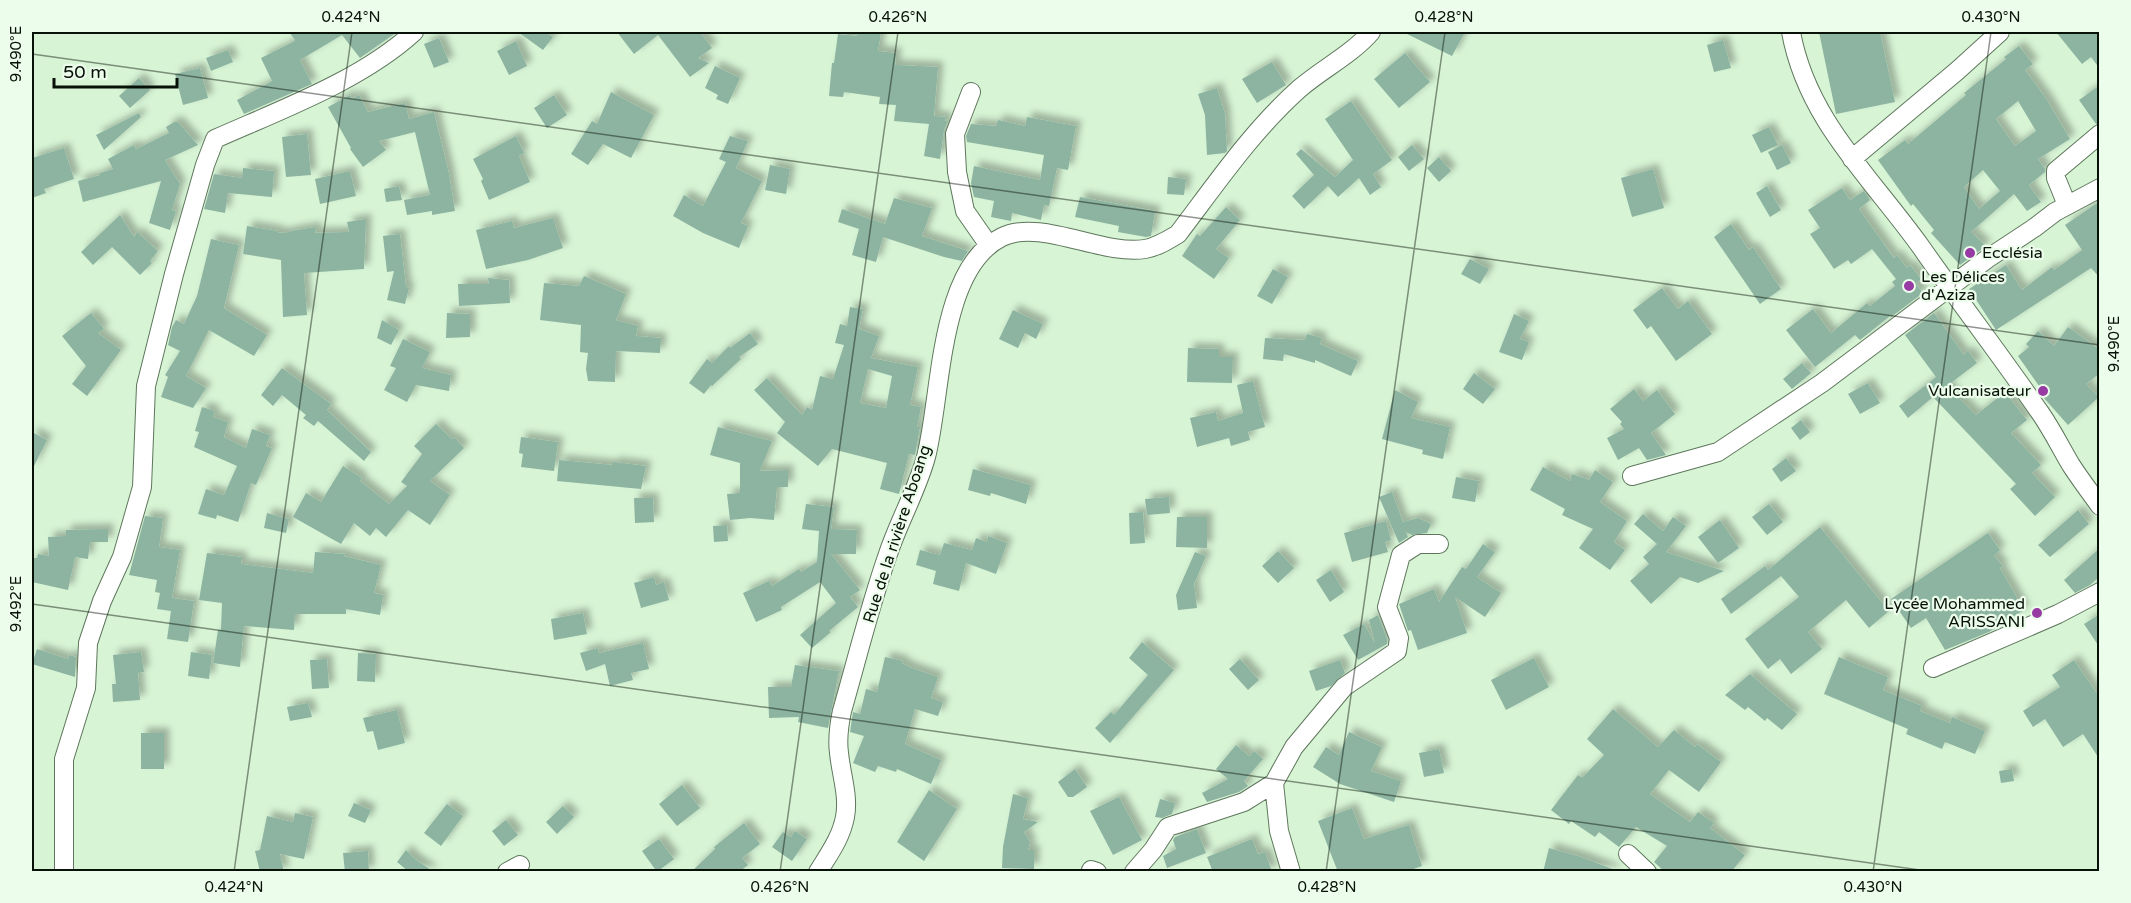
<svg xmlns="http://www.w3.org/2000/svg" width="2131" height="903" viewBox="0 0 2131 903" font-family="'Varela Round',sans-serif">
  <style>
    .building { fill: #8db4a1; fill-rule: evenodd; filter: url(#shadow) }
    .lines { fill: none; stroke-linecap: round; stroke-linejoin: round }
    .minor-casing { stroke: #5e775c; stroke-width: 20 }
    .minor { stroke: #fff; stroke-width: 18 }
    .ticks { fill: none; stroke: #081107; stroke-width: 1.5; stroke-opacity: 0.45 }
    .poi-dot { fill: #983aa4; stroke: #ecfdeb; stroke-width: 2 }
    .labels { text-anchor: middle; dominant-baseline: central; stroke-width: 4.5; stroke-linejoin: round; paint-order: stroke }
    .poi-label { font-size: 16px; fill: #081107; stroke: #ecfdeb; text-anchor: start }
    .street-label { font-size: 16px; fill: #081107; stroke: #ecfdeb }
    .neatline { fill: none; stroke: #081107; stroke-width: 2 }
    .ticks-label { font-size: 15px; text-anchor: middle; fill: #081107 }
  </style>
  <defs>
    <filter id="shadow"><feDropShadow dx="5.5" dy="-5.5" stdDeviation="3" flood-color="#0004"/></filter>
  </defs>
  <rect width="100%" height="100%" fill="#d7f4d5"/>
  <path class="building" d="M289,32H397L360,58L342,35L300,60L312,84L244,114L237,100L272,81L261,58L293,42L295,40Z
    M518,32H545L553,37L543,50Z
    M617,32H700L712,48L698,58L709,63L690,77L658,35L634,54Z
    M858,32H881L878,51L896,53L895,65L938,67L934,116L946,117L945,121H948L944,130L940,159L924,156L929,124L894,121L896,105L879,104L880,97L844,92L843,97L829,96L832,63H834L838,34L857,36Z
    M1403,32H1465L1452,56Z
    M1819,32H1880L1895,102L1836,114Z
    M2056,32H2100V69L2091,57L2082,64Z
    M439,38L449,62L434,68L424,44Z
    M1723,40L1731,68L1714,72L1707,45Z
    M516,41L527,66L509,75L497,51Z
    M2019,46L2033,64L2025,70L2047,100L2070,139L2038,159L2045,169V172L2029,185L2041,202L2027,211L2014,194L1971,232L1986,246L1960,265L1931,233L1934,230L1913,204L1911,206L1878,160L1905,140L1908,144L1966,95L1964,93L2006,59L2004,57ZM2018,101L2036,131L2015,146L1996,119ZM1983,170L2000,191L1979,209L1964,187Z
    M228,50L233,62L211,71L206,58Z
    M1405,53L1430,82L1399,108L1374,79Z
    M1272,62L1286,85L1257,103L1242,79Z
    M715,66L740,78L728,104L716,99L718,95L705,88Z
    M200,68L208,98L183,105L175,74Z
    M139,78L150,90L130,108L119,96Z
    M2100,85V123L2096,124L2079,100Z
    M1217,88L1225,114L1227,151L1225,153L1207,155L1205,115L1198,94Z
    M611,92L654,115L631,158L603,144L588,165L571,154L592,121L597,124Z
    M350,95L352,99L359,95L368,112L405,103L409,119L434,112L449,174L455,211L432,215V211L407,215L404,200L430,195L415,132L379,141L386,150L363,167L350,149L351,148L328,107Z
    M554,95L567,115L547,128L534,108Z
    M1351,101L1392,160L1373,174L1381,187L1370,195L1359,178L1338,197L1328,186L1304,209L1292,196L1314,175L1296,154L1301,149L1335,177L1353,160L1325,119Z
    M139,113L141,117L104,150L96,135Z
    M1027,117L1076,126L1068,170L1057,168L1049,206L1044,205L1041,220L1012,213L1011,221L991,217L994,201L974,197L971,183L974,166L1040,180L1044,155L967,142L966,136L971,124L996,126L998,120L1025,126Z
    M174,122H178L198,145L165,160L180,184L172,210L176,211L170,230L149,223L161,181L83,202L78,181L100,175V173L113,169L108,159L134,145L136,149L169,133L166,127Z
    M1769,127L1778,145L1761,153L1752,135Z
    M307,134L311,175L286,177L282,137Z
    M516,136L524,153L519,156L530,182L489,200L481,181L483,179L473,159Z
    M730,136L748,141L736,168L762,181L741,223L748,226L739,248L703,233L673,216L684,195L703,206L726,162L719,159Z
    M1412,145L1424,159L1409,171L1398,157Z
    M1782,145L1791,163L1777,170L1768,152Z
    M64,148L74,179L44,189L46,193L32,198V158Z
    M1439,157L1451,171L1439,182L1427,168Z
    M770,165L790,169L786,194L765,190Z
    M243,168L274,171L272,197L228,193L225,213L204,209L214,174L242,178Z
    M1653,169L1664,208L1632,217L1621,178Z
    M350,171L356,196L320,204L315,179Z
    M1168,177L1186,179L1184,195L1167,194Z
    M399,186L402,200L386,202L384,189Z
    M1767,186L1781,210L1770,217L1756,193Z
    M1842,188L1850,200L1864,191L1870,200L1859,209L1894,258L1897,255L1907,268L1910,265L1921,279L1916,284L1923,293L1891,317L1890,316L1860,340L1855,335L1815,367L1786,330L1813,309L1831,333L1867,303L1870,306L1895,286L1892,282L1896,279L1872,249L1851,264L1848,260L1834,269L1810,234L1820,228L1808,210Z
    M1080,197L1155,211L1151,236L1146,237L1118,232L1119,226L1075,217Z
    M894,198L932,208L922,236L968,251L962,261L944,257L883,237L876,262L852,255L859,229L838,222L842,209L885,224Z
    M2100,201V278L2091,268L1996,330L1969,289L2006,265L2022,290L2052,267L2054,270L2082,250L2065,225Z
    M1226,207L1240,220L1216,249L1229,258L1214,279L1182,256L1197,234L1200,236Z
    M120,215L134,237L137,232L158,251L150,261L152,263L140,275L112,247L93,265L81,252Z
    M553,218L563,248L528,260L486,269L476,230L512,221L514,228Z
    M366,219L364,269L304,273L307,315L283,317L281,260L243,254L247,226L278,231V233L291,232V231L316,227L315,233L349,232L347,222Z
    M1731,224L1749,250L1753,247L1781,289L1760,304L1714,237Z
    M400,234L406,287L409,288L405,304L387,300L394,271L387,272L383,236Z
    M211,239L239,245L224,308L267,335L254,356L209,330L186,376L206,388L193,408L161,397L168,377L165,375L180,351L168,345L172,327L176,320L184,324L197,296Z
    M1470,259L1489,269L1480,284L1461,274Z
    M1273,269L1288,277L1272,304L1257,296Z
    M584,276L626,294L616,320L638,326L636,336L661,338L660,353L616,351L615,382L588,381L586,369L588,353L580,352L581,325L540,320L544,283L579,286Z
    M488,278L509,280L510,303L459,306L458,284H489Z
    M1662,288L1678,309L1688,301L1712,334L1676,361L1651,326L1647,329L1633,310Z
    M850,307L863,309L859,329L879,336L871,358L918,367L910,405L921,407L917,427H920L915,455L909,454L899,494L880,489L887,463L832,449L818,466L777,433L785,422L754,390L767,378L802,415L807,407L812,410L820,376L833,379L844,345L835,343L840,324L847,326ZM868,369L892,376L886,408L860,403Z
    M1013,310L1043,324L1036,339L1025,333L1018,348L999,339Z
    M91,313L104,329L98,333L121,350L87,396L72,384L86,366L62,336Z
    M447,313L470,314V337L446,338Z
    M1934,313L1964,355L1968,351L1977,363L1947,386L1976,415L2005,392L2027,420L2011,433L2041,465L2032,473L2055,497L2035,516L2010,489L2016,484L1933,397L1908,418L1899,406L1936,377L1905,335Z
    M1514,314L1529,321L1520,339L1529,342L1522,360L1499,352Z
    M382,320L399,330L391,345L377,338Z
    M2068,327L2100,350V373L2086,384L2099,397L2068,425L2043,397L2037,388L2039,386L2018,356L2029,347L2026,344L2038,331L2054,346Z
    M750,333L758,344L739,357L741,359L712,386L711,385L704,394L689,383L707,359L712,363L729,346L730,348Z
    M1307,334L1322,338L1320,344L1358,361L1351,376L1315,360V363L1284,354L1283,361L1263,359L1265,338L1305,340Z
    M403,339L430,352L422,368L451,375L449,391L416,385L407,402L384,390L396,368L390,366Z
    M1188,348L1219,349V357H1233L1232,383L1187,382Z
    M1802,363L1811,373L1792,389L1783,379Z
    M282,368L331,404L327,410L371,452L364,461L318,421L314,426L303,418L306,415L282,395L273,406L261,395Z
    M1474,373L1495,389L1483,404L1463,389Z
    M1253,381L1265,427L1248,432L1250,440L1231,446L1229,438L1197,447L1190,418L1216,412L1218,421L1243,413L1237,385Z
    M1868,383L1880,403L1860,414L1848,394Z
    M1634,389L1643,401L1657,390L1675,414L1651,433L1666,455L1647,460L1639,448L1618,460L1607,438L1624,429L1620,424L1622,422L1610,409Z
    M1395,390L1418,402L1411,418L1450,427L1443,459L1422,454L1423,450L1382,439Z
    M202,407L215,411L213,417L228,422L224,437L246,448L252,429L270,435L266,446L272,448L256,485L251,483L238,522L217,515L216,519L198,514L206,489L224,495L237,466L194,447L199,432L195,431Z
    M1801,420L1810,432L1800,440L1791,428Z
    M436,424L452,439L454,437L464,448L430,481L450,495L430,525L408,510L386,537L376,528L370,536L354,523L341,544L293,517L306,493L321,502L343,466L362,478L360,481L389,504L407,486L401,482L422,454L414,446Z
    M718,427L772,441L760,471L788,470V487H777L774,520L750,518L730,520L727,494L740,493V463L710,455Z
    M32,432L47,440L32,470Z
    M521,437L558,442L554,471L521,467L523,454L519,453Z
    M1786,458L1796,471L1781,482L1772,469Z
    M559,460L613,465V462L646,466L641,489L557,481Z
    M1543,467L1570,481L1572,474L1589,480L1595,470L1613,482L1600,502L1627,521L1614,542L1625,550L1610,570L1579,548L1593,529L1562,515L1565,509L1530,490Z
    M973,469L1031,485L1026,504L991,493L990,496L968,490Z
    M1456,477L1479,481L1475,502L1452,498Z
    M1392,492L1403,522L1418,518L1431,524L1427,533L1412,535L1406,532L1408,537L1399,543L1379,497Z
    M1169,497L1170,513L1147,515L1145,499Z
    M634,498H653L654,522L635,523Z
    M806,504L834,507L831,529L857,530L856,554H831L860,590L850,597L858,607L829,631L831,632L812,648L800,635L836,603L820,582L781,607L782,610L756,622L743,593L769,581L772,586L799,569L801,572L817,562L819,531L802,529Z
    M1769,504L1783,522L1767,535L1752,517Z
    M2078,510L2089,524L2050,557L2038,545Z
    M1143,512L1145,543L1130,544L1129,513Z
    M267,513L289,519L286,533L264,528Z
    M1643,514L1663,531L1673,517L1686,526L1666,552L1724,571L1698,583L1680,577L1651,604L1630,581L1649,564L1643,557L1657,544L1634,524Z
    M145,516L163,518L159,547L180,550L172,598L194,601L188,642L167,639L171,611L157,609L160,593L155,592L157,580L129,575Z
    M1177,517H1207V548L1176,547Z
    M1720,520L1739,548L1718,563L1698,537Z
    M1386,521L1391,540L1385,542L1388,552L1352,562L1344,533Z
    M727,525L728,541L714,542L713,526Z
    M1820,527L1889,611L1869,628L1846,600L1808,632L1822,649L1791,674L1780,659L1768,669L1745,639L1799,597L1781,576L1731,614L1721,599L1765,566L1768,570Z
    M108,529V542H90L88,559L75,557L68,590L32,582V558H37L38,554L49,556L48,537L66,536V530Z
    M1988,533L2000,550L1994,556L2003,566L2000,568L2024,610L1989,632L1945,650L1926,618L1911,628L1891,599Z
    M988,536L1007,543L996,574L966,563L959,591L933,584L936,571L916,565L920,550L940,555L944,543L972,550L976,538L987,542Z
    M1483,544L1495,552L1477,577L1501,593L1485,617L1455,597L1467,633L1418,650L1411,630L1408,631L1399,604L1434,589L1439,602L1462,567L1466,569Z
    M2100,548V576L2090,585L2075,593L2064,580Z
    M1278,551L1294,568L1278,583L1262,566Z
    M315,552L345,554L344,556L381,565L374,593L383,595L380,615L346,609V614H295L294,630L244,626L240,667L213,663L218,630H221L222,603L199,600L207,553L242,557L241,564L313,573Z
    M1195,552L1206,556L1194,584L1197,608L1178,610L1176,595Z
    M1331,570L1344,592L1330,602L1316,580Z
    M654,577L656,585L664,582L669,600L641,608L634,583Z
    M583,613L587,634L554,640L551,619Z
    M2100,614V648L2084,624Z
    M1378,615L1387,639V644L1358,660L1343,635L1364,624L1375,643L1369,620Z
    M1142,642L1174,670L1110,743L1095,728L1111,712L1114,715L1148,675L1129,658Z
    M643,643L649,669L631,673L633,680L610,686L605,664L586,671L580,653L598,648L599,653Z
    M37,649L68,659L69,655L76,657L75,677L32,664Z
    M141,652L144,672L138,673L140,700L113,702L112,684H116L113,655Z
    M191,652L212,655L209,679L188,676Z
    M358,653L376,654L375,682L357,681Z
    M885,657L903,661L902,663L912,668L938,677L931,698L943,702L938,716L915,709L905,744L941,760L931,784L897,769L896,772L878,766L875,772L853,763L864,736L850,732L853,712L860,714L866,689L877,692Z
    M1839,657L1888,677L1883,690L1922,706L1920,711L1950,723L1952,717L1985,731L1975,754L1945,742L1942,749L1906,734L1908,729L1824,694Z
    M1534,658L1549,687L1506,710L1491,680Z
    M327,659L329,688L312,689L310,660Z
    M1240,659L1259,680L1248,690L1229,669Z
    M1340,660L1345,673L1331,686L1316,691L1309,671Z
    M2074,660L2100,698V760L2083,734L2063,747L2045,719L2033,727L2023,711L2060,687L2052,675Z
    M795,665L839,671L828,728L798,722L799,717L769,718L768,687H791Z
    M1750,674L1797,714L1782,730L1767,718L1765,721L1748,707L1745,710L1725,695Z
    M308,703L312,717L290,721L287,707Z
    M1613,709L1658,747L1674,730L1695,747L1697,744L1721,762L1699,792L1669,770L1650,794L1690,822L1698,812L1714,823L1710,828L1745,855L1731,872H1665L1654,862L1667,846L1636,827L1619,847L1599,832L1595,837L1571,821L1569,824L1551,810L1578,775L1582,778L1604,755L1587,739Z
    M397,710L405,743L378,750L373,731L367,732L363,718Z
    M1349,732L1382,747L1371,771L1401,781L1394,802L1340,784L1313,767L1326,747L1339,755Z
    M141,733H164V769H141Z
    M1236,745L1249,756L1254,751L1263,759L1244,781L1248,786L1239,792L1207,802L1202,793L1228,779L1216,769Z
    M1439,749L1444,773L1424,777L1419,753Z
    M1075,769L1087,787L1073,797H1068L1058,782Z
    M2012,769L2014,781L2001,783L1999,771Z
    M682,785L700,808L677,826L659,804Z
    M929,790L957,809L924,861L897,842Z
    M1013,794L1028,798L1023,819L1038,822L1024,832L1030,842L1028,850H1034V869L1002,868L1003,847Z
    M1119,797L1142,840L1113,855L1090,811Z
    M1160,799L1175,803L1172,814L1162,818L1155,817Z
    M354,803L371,810L365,823L348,816Z
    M447,804L463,816L441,846L424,833Z
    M563,806L574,817L557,834L546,822Z
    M1352,808L1364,839L1409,825L1422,866L1405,872H1338L1318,821Z
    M295,813L313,817L304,859L280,854L284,872H260L255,851L260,850L267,816L293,822Z
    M506,820L518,835L504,846L492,831Z
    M744,823L760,844L742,858L748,865L739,872H691L715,849L714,847Z
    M1197,829L1206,853L1167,868L1163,856L1176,849L1173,840L1175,837Z
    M795,831L807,839L792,861L772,847L783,832L791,837Z
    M659,839L674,859L657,872L642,851Z
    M1252,839L1258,854L1265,852L1272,872H1213L1207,857Z
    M1549,848L1581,857L1615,870V872H1543Z
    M406,850L415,859L434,872H409L397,862Z
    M368,851L369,872H345L343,853Z"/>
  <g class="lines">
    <g class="minor-casing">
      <path id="minor" d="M1791,32C1807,120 1871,177 1921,247C1960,303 2002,357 2041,414C2052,430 2061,448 2071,465C2080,479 2090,492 2100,506
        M971,92L955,134L957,172L965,211L988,244
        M1852,159L1957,71L2000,32
        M2067,205L2056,178V171L2100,134
        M1632,476L1718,452L1822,383L1987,259L2034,228L2055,212L2100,188
        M1933,668L2058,614L2100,592
        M1628,854L1647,872
        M1091,870L1097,872
        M64,872V759L86,688L88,643L102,601L122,557L142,487L146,386L174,274L205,165L215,139C280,110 362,80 414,32
        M507,872L520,865
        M818,872C829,854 841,838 845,817C849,796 841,774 839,753C837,738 839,725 842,711C857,659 870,605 888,554C899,521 917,490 926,457C942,396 938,268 1002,237C1041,218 1102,256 1145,249C1157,247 1168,240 1178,234C1216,184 1252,131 1299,89C1322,69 1351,55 1371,32
        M1134,872L1153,850L1168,827L1244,802L1274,783
        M1291,872L1279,831L1274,783L1294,747L1344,687L1397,651L1399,638L1387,607L1401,555L1418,544H1439"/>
    </g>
    <use href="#minor" class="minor"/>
  </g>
  <path class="ticks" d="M32,54L2100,345M32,604L1934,872M234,872L352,32M780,872L898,32M1326,872L1445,32M1873,872L1991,32"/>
  <g class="poi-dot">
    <circle cx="1970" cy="253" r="6"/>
    <circle cx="1909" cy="286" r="6"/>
    <circle cx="2043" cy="391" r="6"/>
    <circle cx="2037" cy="613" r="6"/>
  </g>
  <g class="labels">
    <g class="poi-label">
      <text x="1982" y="253">Ecclésia</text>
      <text x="1921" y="277">Les Délices<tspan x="1921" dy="18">d'Aziza</tspan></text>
      <text x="2031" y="391" text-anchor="end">Vulcanisateur</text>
      <text x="2025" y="604" text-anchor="end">Lycée Mohammed<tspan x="2025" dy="18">ARISSANI</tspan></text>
    </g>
    <g class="street-label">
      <text transform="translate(897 534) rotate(-72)">Rue de la rivière Aboang</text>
    </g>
  </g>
  <rect width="2131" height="903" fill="none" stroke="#ecfdeb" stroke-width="66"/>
  <path d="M54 78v9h123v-9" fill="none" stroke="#081107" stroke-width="3"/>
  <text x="63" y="78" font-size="18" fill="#081107" stroke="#ecfdeb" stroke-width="4.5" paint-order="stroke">50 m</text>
  <rect x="33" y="33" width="2065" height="837" class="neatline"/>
  <g class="ticks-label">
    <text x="351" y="22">0.424°N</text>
    <text x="898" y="22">0.426°N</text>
    <text x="1444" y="22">0.428°N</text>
    <text x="1991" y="22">0.430°N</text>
    <text transform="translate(16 54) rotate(-90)" y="5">9.490°E</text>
    <text transform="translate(2114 344) rotate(-90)" y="5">9.490°E</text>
    <text transform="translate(16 604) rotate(-90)" y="5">9.492°E</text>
    <text x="234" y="892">0.424°N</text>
    <text x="780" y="892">0.426°N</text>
    <text x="1327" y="892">0.428°N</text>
    <text x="1873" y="892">0.430°N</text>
  </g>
</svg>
